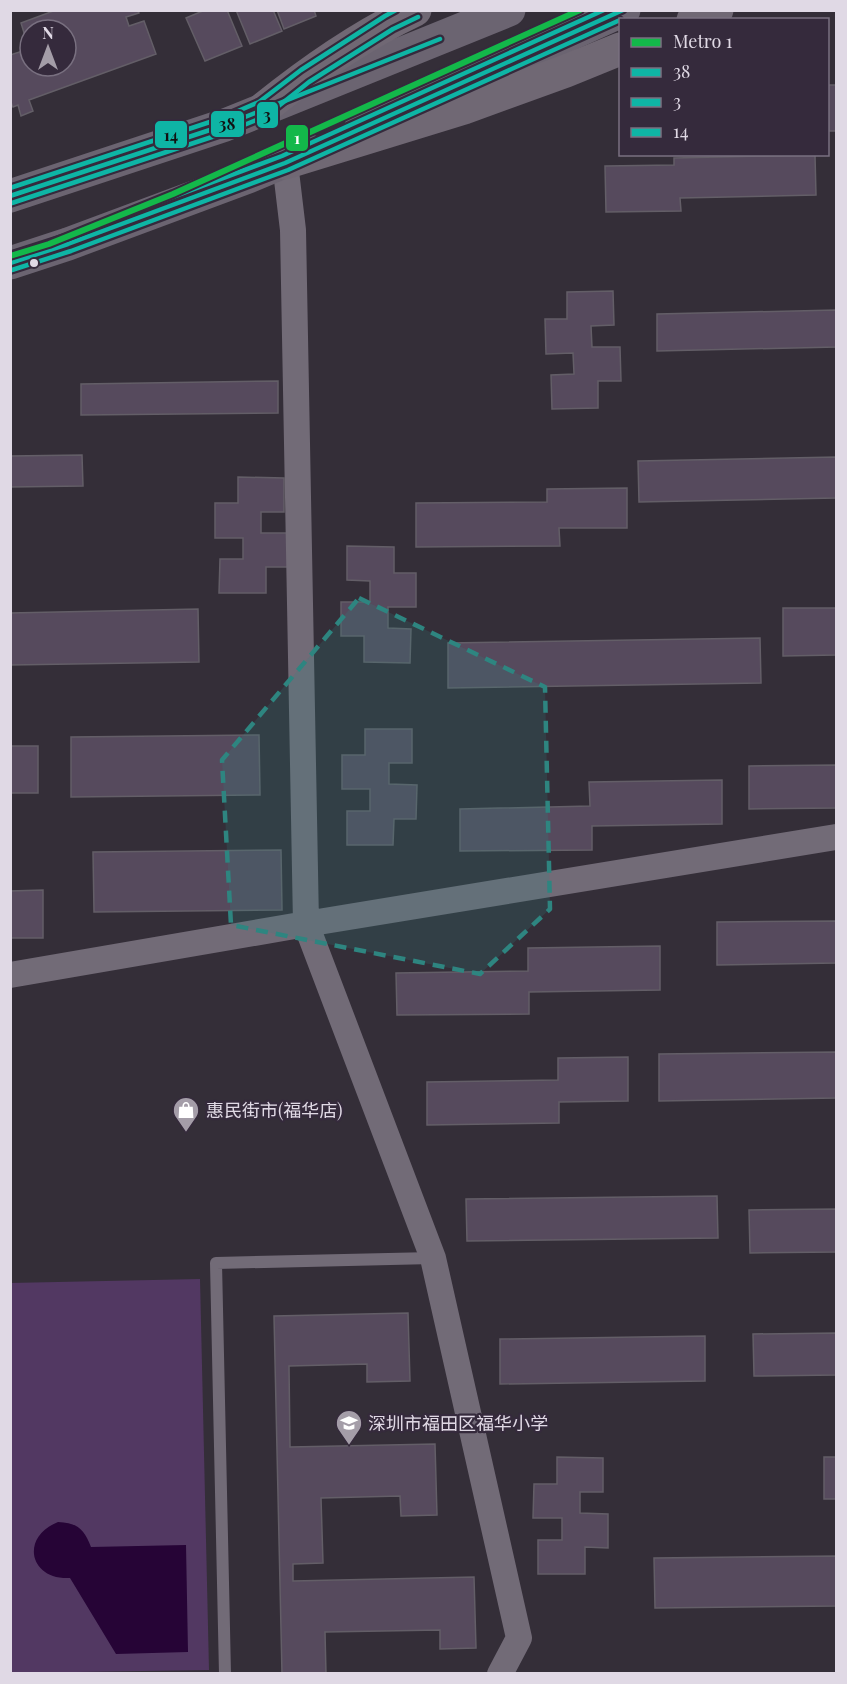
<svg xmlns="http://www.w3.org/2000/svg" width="847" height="1684" viewBox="0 0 847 1684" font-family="'Playfair Display','Noto Sans SC',serif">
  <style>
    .green { fill: #523862 }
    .water { fill: #260436 }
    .building { fill: #564a5d; stroke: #635e67; stroke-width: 1.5; fill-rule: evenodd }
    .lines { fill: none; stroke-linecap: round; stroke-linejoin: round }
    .lane { stroke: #726b77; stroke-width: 12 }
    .street { stroke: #726b77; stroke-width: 26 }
    .secondary { stroke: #6b6471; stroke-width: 33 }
    .highway { stroke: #706874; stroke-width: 33 }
    .bus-1-casing { stroke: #352a3c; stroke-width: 9 }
    .bus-2-casing { stroke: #352a3c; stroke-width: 9 }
    .bus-3-casing { stroke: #352a3c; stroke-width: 9 }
    .bus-1 { stroke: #0eb5a5; stroke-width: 4.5 }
    .bus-2 { stroke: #0eb5a5; stroke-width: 4.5 }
    .bus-3 { stroke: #0eb5a5; stroke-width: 4.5 }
    .metro-1-casing { stroke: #352a3c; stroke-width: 10 }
    .metro-1 { stroke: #13b84a; stroke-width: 6 }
    .marked { fill: #2e8580; fill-opacity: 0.2; stroke: #2e8580; stroke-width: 4.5; stroke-dasharray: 12 8; stroke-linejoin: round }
    .bus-dot { fill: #e0d9e5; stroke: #352a3c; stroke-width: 2 }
    .labels { text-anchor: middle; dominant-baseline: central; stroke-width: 4.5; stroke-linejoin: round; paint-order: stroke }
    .poi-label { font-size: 18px; fill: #e0d9e5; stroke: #352a3c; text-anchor: start }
    .line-badge { stroke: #352a3c; stroke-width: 2 }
    .badge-label { font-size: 16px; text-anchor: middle; font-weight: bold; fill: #fff }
    .pale-badge-label { font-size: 16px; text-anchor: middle; font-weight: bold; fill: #111 }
  </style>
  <rect width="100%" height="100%" fill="#342e38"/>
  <path class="green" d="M200,1279L209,1670L11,1673L10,1283Z"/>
  <path class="water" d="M58,1522C78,1523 84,1529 91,1547L186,1545L188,1652L116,1654L70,1578C29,1580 20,1537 58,1522Z"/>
  <path class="building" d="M56,10H138L139,13L126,17L129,26L144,21L156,54L29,100L33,111L21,116L18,105L13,107L10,100V55L29,49L21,23ZM30,30H66V66H30Z
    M205,10H227L242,46L205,61L186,18Z
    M236,10H273L282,31L250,44Z
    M277,10H314L316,16L284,29Z
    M828,85H836V131H829Z
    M815,155L816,195L680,198L681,211L606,212L605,166L674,165V158Z
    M613,291L614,325L591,326L592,347H620L621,381H598V408L552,409L551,375L574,374L573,353L546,354L545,319H567V292Z
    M836,310V347L657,351V314Z
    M278,381V413L81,415V384Z
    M82,455L83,486L10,487V456Z
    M836,457V498L639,502L638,461Z
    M238,477L284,478V512H261V533H289V567H266V593H219L220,559H243V538H215V503H238Z
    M627,488V528H559L560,546L416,547V503L547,502V489Z
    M347,546L394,547V573H416V607H388V628L411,629L410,663L364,662V636H341V602H370V581L347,580Z
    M783,608H836V655L783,656Z
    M198,609L199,662L10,665V613Z
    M760,638L761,683L448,688V643Z
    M365,729H412V763H389V784L417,785L416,819H394L393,845H347V811H370V789H342V755H365Z
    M259,735L260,795L71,797V737Z
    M10,746H38V793H10Z
    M836,765V808L749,809V766Z
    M722,780V824L592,826V850L460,851V809L590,806L589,782Z
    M281,850L282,910L94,912L93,852Z
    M43,890V938H10V891Z
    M836,921V963L717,965V922Z
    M660,946V990L529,992V1014L397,1015L396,973L528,971V948Z
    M836,1052V1098L659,1101V1054Z
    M628,1057V1101L559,1102V1123L427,1125V1082L558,1080V1058Z
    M717,1196L718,1238L467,1241L466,1199Z
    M836,1209V1252L750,1253L749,1210Z
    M408,1313L410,1381L367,1382V1364L289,1366L290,1447L435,1444L437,1515L401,1516L400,1496L321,1498L323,1563L293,1564V1581L474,1577L476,1648L440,1649V1630L325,1632L326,1674H282L274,1316Z
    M836,1333V1375L754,1376L753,1334Z
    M705,1336V1381L500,1384V1339Z
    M557,1457L603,1458V1492H580V1513L608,1514V1548L585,1547V1574H538V1540H562V1518H533L534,1484H557Z
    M824,1457H836V1499H824Z
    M836,1556V1606L655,1608L654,1558Z"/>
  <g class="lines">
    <path class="lane" d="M225,1674L216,1263L433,1258"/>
    <path class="street" d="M285,163L293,230L306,924L433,1258L519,1638L500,1674
      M10,975L306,924L836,837"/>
    <path class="secondary" d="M360,129L624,10
      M10,196L225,125L509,10
      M10,263L68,244L248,177L310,151"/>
    <path class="highway" d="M693,20L717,10
      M263,109C310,71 360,36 415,10
      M285,163L464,108L566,71L620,49"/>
    <g class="bus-1-casing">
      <path id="bus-1" d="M10,196L225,125L440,39
        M10,263L68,244L285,163L623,10"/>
    </g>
    <g class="bus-2-casing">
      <path id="bus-2" d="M12,203L227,132L266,116L309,82L393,29L418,17
        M12,270L71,251L288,170L620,20"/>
    </g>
    <g class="bus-3-casing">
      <path id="bus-3" d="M10,188L222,118L259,102L301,70L385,16L396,10
        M10,255L66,237L282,156L604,10"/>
    </g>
    <use href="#bus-1" class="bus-1"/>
    <use href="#bus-2" class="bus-2"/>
    <use href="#bus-3" class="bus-3"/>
    <g class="metro-1-casing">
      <path id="metro-1" d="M10,256L49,244L173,194L580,10"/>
    </g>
    <use href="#metro-1" class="metro-1"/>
  </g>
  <path class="marked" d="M359,598L545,687L550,909L480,974L231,925L222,760Z"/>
  <defs>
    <g id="shop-pin" transform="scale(1.35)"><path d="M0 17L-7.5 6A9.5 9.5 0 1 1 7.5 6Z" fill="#a49da8" stroke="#352a3c"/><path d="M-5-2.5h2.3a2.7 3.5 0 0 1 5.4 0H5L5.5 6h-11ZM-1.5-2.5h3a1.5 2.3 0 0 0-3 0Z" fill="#fff"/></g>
    <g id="school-pin" transform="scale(1.35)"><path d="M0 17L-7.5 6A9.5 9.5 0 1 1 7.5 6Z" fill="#a49da8" stroke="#352a3c"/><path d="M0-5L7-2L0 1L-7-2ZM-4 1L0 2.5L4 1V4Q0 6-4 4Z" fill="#fff"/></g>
  </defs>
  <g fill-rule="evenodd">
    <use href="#shop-pin" x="186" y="1110"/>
    <use href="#school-pin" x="349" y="1423"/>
  </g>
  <circle class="bus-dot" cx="34" cy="263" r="5"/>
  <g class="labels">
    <g class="poi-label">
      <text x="206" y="1110">惠民街市(福华店)</text>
      <text x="368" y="1423">深圳市福田区福华小学</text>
    </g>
  </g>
  <g class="line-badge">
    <rect x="256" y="101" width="23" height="28" rx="6" fill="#0eb5a5"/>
    <rect x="210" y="110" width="35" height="28" rx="6" fill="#0eb5a5"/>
    <rect x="154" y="120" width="34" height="29" rx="6" fill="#0eb5a5"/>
    <rect x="285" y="124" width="24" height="28" rx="6" fill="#13b84a"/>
  </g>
  <g class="badge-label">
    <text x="297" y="144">1</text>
  </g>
  <g class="pale-badge-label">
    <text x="267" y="121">3</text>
    <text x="227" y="130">38</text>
    <text x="171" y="141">14</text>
  </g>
  <rect width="847" height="1684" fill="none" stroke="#e0d9e5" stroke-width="24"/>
  <rect x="619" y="18" width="210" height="138" fill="#352a3c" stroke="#797080" stroke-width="1.5"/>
  <rect x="631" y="38" width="30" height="9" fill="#13b84a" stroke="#797080" stroke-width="1.5"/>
  <text x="673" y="48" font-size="18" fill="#e0d9e5">Metro 1</text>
  <rect x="631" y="68" width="30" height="9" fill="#0eb5a5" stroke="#797080" stroke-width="1.5"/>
  <text x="673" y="78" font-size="18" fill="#e0d9e5">38</text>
  <rect x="631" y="98" width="30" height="9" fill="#0eb5a5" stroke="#797080" stroke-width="1.5"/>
  <text x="673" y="108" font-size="18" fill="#e0d9e5">3</text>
  <rect x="631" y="128" width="30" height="9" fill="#0eb5a5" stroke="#797080" stroke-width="1.5"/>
  <text x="673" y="138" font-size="18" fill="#e0d9e5">14</text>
  <g transform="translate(48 48)"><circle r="28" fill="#352a3c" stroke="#797080" stroke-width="1.5"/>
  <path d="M0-4.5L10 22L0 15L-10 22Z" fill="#a49da8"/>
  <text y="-9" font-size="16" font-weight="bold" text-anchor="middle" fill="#e0d9e5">N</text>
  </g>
</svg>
